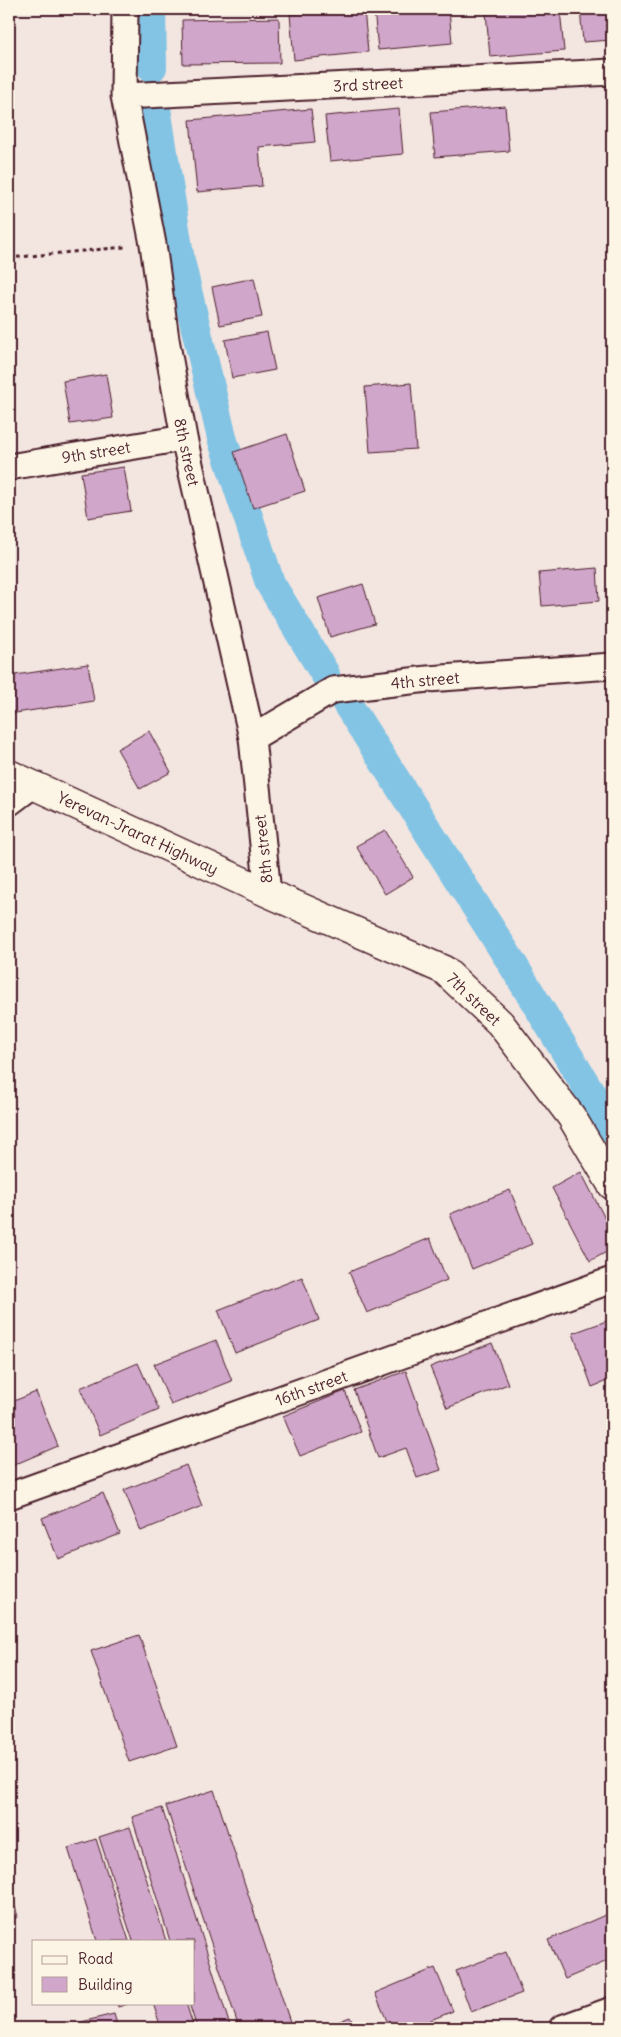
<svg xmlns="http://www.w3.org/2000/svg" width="621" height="2037" viewBox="0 0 621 2037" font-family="Delius,sans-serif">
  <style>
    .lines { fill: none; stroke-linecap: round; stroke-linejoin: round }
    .canal { stroke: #83c4e4; stroke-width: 30 }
    .building { fill: #d0a6ca; stroke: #4a1f2b }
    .minor-casing { stroke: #4a1f2b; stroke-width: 29 }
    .secondary-casing { stroke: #4a1f2b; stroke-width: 31 }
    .path { stroke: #4a1f2b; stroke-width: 3; stroke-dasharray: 4 4; stroke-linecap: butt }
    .minor { stroke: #fcf5e5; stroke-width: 25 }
    .secondary { stroke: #fcf5e5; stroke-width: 28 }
    .labels { text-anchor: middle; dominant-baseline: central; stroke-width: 5; stroke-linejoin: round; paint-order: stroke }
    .street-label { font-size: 16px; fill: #4a1f2b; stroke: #fcf5e5 }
  </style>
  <rect width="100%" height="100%" fill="#f3e5e0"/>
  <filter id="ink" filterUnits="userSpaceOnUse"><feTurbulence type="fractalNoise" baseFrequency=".02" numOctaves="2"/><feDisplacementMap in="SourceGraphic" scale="10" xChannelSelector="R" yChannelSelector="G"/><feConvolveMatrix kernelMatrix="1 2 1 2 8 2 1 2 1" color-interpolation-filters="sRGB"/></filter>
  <g filter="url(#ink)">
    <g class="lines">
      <path class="canal" d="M151,9L152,67
        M156,108L180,261L222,438L270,583L325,674
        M346,702L510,960L612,1128"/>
    </g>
    <path class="building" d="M350,9H364L368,52L294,60L290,14Z
      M374,9H449L452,43L378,50Z
      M525,9H560L564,51L490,57L486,12Z
      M580,9H612V40L583,42Z
      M279,18L280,63L183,64L182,20Z
      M607,96H612V142H611Z
      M505,106L509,151L435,157L431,112Z
      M311,109L315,142L259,147L262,186L197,192L190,120Z
      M399,109L403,154L330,161L325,116Z
      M254,278L262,317L220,325L212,287Z
      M267,332L275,370L232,378L225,340Z
      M106,374L113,418L70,424L63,381Z
      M411,383L416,449L370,452L365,387Z
      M287,434L305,491L253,508L234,452Z
      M124,467L131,511L88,518L81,473Z
      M597,568L599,601L542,606L539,573Z
      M363,584L375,624L330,637L318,598Z
      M88,664L94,701L9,714V676Z
      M149,731L171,772L140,789L117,749Z
      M385,830L413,877L385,894L356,846Z
      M581,1172L612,1232V1249L590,1261L552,1188Z
      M510,1190L532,1244L472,1269L450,1214Z
      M430,1238L447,1280L367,1313L349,1272Z
      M302,1277L319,1320L235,1353L218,1310Z
      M612,1319V1379L592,1387L573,1333Z
      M216,1340L232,1381L171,1405L154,1364Z
      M492,1343L508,1384L447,1408L430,1367Z
      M138,1363L159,1410L100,1435L80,1388Z
      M406,1371L441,1470L417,1478L406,1448L378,1458L354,1390Z
      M345,1391L361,1432L300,1456L283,1416Z
      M36,1392L58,1446L9,1467V1403Z
      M186,1465L202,1506L141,1531L124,1490Z
      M103,1493L120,1534L58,1559L42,1518Z
      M139,1635L177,1746L129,1762L91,1651Z
      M214,1790L292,2028H239L166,1806Z
      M162,1808L230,2026L223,2028H197L189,2003H194V1941H170L132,1817Z
      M130,1827L166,1941H133L99,1837Z
      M96,1839L129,1941H97L68,1848Z
      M9,1885L18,1917L9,1920Z
      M612,1912V1959L565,1979L548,1940Z
      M506,1952L522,1993L471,2012L456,1971Z
      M435,1968L453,2011L411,2028H390L375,1993Z
      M117,2003H131L118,2007Z
      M153,2003H186L194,2028H161Z
      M114,2014L118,2028H70L69,2025Z
      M350,2017L355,2028H322Z"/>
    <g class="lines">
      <g class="minor-casing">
        <path id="minor" d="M125,9L124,96L153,244L166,339L184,438L252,738L268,893
          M124,96L612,72
          M9,467L184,438
          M252,738L333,690L428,679L612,666
          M9,803L33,785
          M9,1496L612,1280
          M562,2028L612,2010"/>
      </g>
      <g class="secondary-casing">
        <path id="secondary" d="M9,774L268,893L444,970L500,1023L571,1116L612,1185"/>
      </g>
      <path class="path" d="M9,258L125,247"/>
      <use href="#minor" class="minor"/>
      <use href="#secondary" class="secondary"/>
    </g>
  </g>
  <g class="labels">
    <g class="street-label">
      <text transform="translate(368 84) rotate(-3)">3rd street</text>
      <text transform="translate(96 452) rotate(-9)">9th street</text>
      <text transform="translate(187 452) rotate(78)">8th street</text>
      <text transform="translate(425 680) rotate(-5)">4th street</text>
      <text transform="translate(138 833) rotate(25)">Yerevan-Jrarat Highway</text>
      <text transform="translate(263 849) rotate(-96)">8th street</text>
      <text transform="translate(474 999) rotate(44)">7th street</text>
      <text transform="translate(311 1388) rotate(-20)">16th street</text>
    </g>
  </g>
  <rect width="621" height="2037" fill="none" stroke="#fcf5e5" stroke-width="30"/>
  <rect x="15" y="15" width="591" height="2007" fill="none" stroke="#4a1f2b" stroke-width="2" filter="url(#ink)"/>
  <rect x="32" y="1940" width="162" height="65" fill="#fcf5e5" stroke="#b59f9b"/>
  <rect x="42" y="1956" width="25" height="8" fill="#fcf5e5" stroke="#b59f9b"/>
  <text x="78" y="1964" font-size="15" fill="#4a1f2b">Road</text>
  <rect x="42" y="1977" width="25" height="15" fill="#d0a6ca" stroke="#b59f9b"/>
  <text x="78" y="1990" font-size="15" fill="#4a1f2b">Building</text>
</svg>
